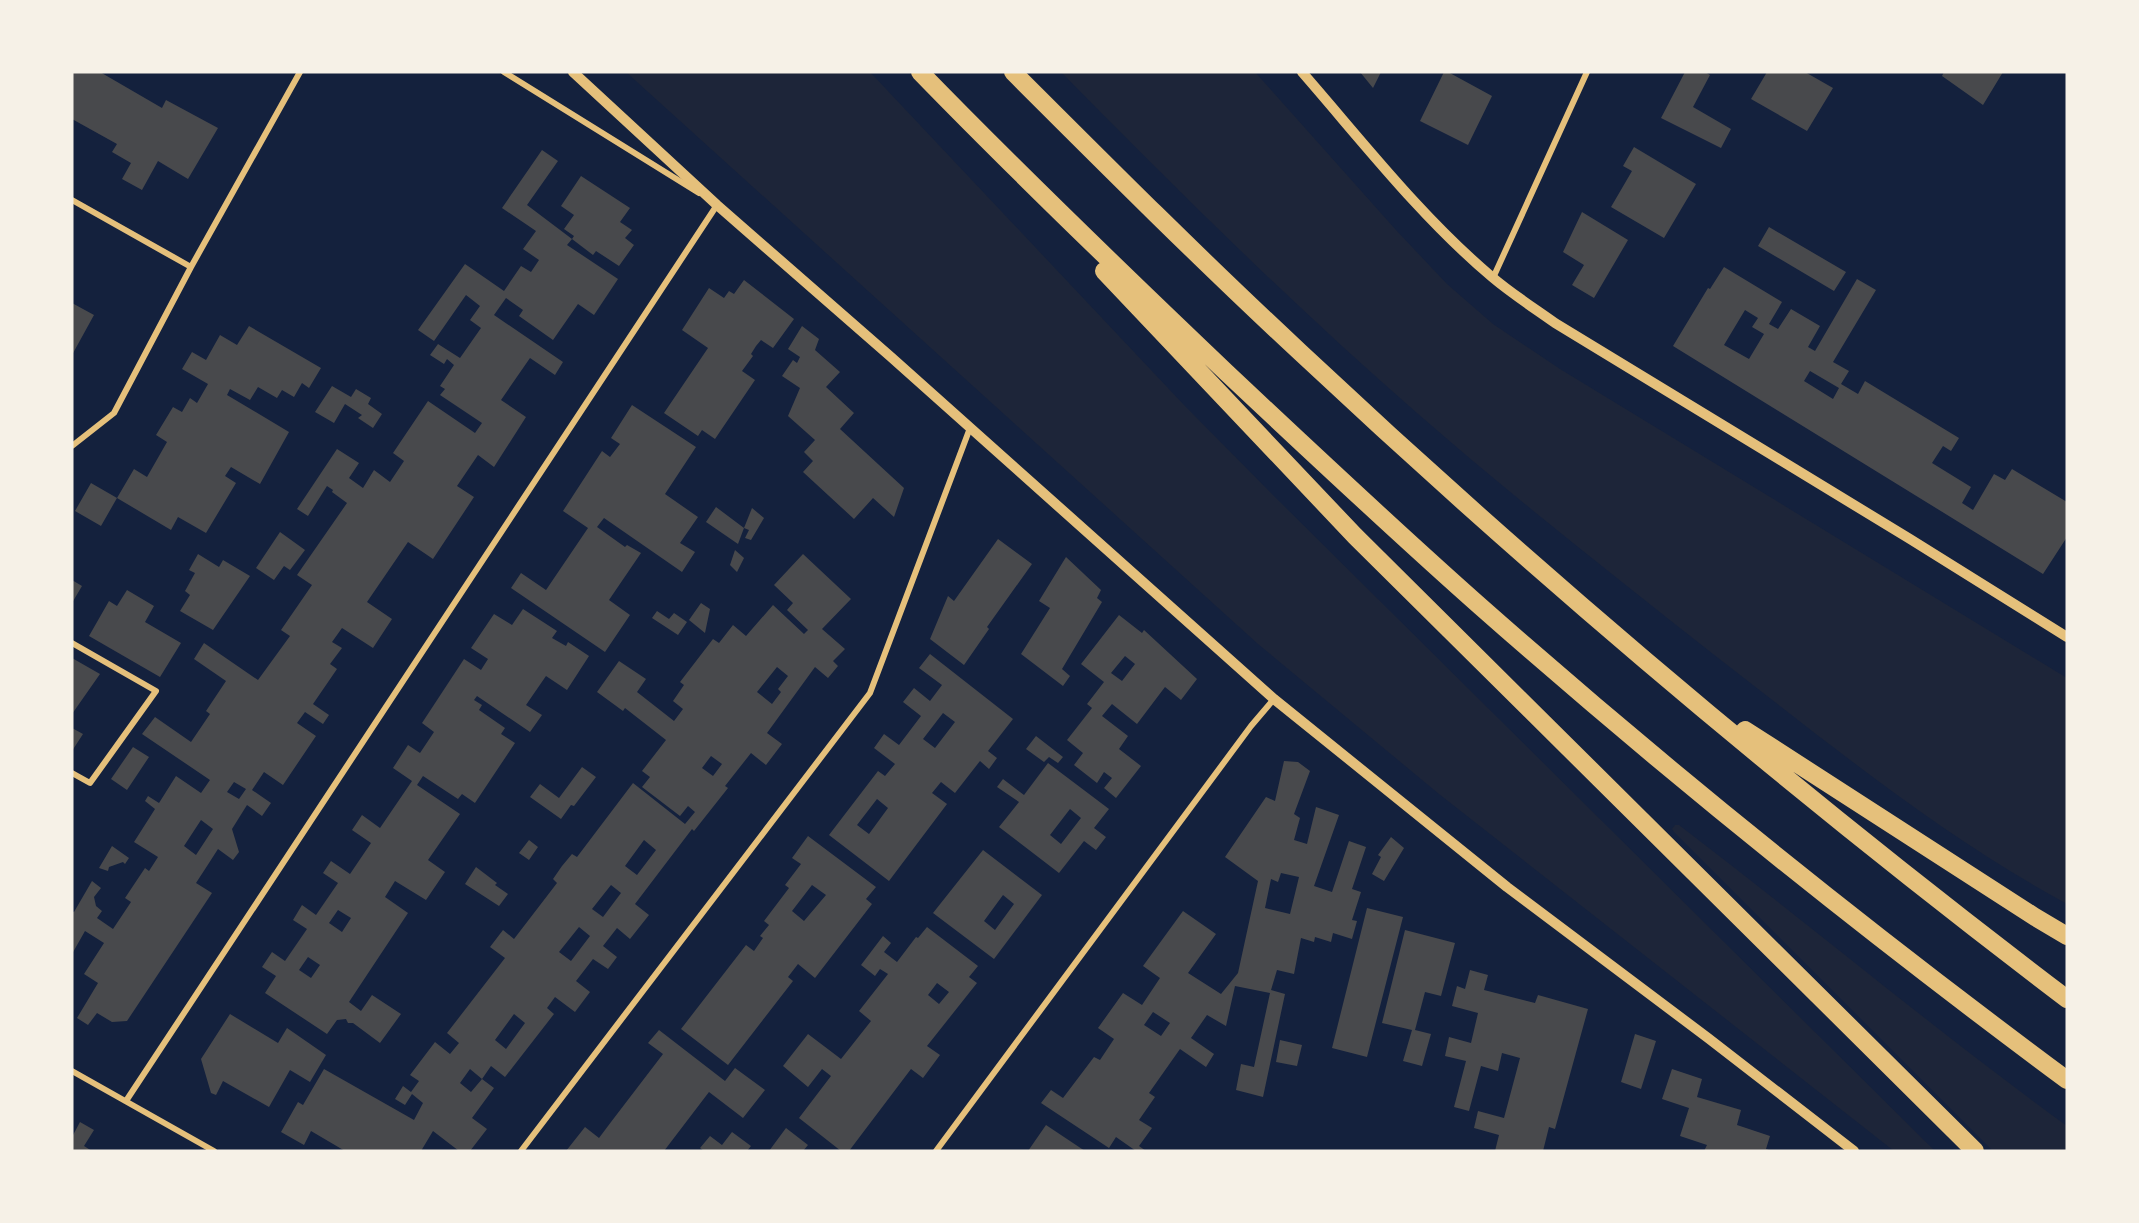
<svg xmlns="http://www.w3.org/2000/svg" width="2139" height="1223" viewBox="0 0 2139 1223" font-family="Raleway,sans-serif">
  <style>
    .green { fill: #1d2539 }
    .building { fill: #48494c; fill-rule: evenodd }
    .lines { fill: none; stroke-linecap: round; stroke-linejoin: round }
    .minor { stroke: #e5c07b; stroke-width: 6 }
    .tertiary { stroke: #e5c07b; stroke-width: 10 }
    .motorway { stroke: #e5c07b; stroke-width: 18 }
  </style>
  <rect width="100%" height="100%" fill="#14213d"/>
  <path class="green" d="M626,72H870L1184,405L1279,501L1935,1151H1894L1439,794L1258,644Z
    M1061,72H1255L1396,230L1447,284L1493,324L1560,369L2067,678V904C1940,835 1827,742 1713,654C1613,575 1513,497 1417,413C1293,305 1176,189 1061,72Z
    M1675,825H1679C1809,924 1935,1030 2067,1126V1151H1993L1674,832L1672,829Z"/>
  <path class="building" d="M72,72H100L162,108L166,100L218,128L188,179L158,161L142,190L122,179L131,163L112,152L117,144L72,119Z
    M1360,72H1381L1373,88Z
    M1444,72H1448L1492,96L1468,145L1420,121Z
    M1685,72H1705L1710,75L1693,107L1731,129L1721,148L1661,118Z
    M1767,72H1805L1833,88L1807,131L1751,99Z
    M1944,72H2003L1983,105L1942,76Z
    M1634,147L1696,184L1664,238L1611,207L1632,171L1623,166Z
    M542,150L558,161L527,205L572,239L574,236L564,229L574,215L561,206L581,176L630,208L620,222L632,230L625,238L634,245L619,266L596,251L593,255L572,239L567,245L618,279L594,315L578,304L553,340L519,316L523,310L506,298L494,315L563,362L555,375L530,358L501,400L526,417L494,467L478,455L457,486L474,497L433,559L408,542L367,602L392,619L373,648L342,628L332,642L342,648L330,664L337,669L313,704L329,715L323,724L305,712L297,723L316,736L283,785L264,772L252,790L271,803L262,816L247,805L232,829L239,852L233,860L218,849L209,863L196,883L212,893L127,1021L112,1022L97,1013L88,1025L77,1018L98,983L84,974L104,943L85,931L72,954V911L74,912L92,881L101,888L94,897L96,906L102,911L97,918L113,929L131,902L125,898L145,868L149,871L158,857L134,842L155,809L145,801L148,796L159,803L176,776L201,793L210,780L142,734L155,717L191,742L210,714L206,711L226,681L194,659L204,643L258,680L290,636L281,630L312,585L297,575L347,503L332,492L333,490L327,486L308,516L297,509L337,449L359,463L349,478L363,488L374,470L390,482L404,461L393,453L428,401L475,433L482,423L440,395L445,389L440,386L454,365L447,359L444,364L430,355L438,344L460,358L481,328L470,320L480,306L466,295L434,341L418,330L465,264L504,291L521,266L531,272L539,260L523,249L536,231L502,208ZM234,782L246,789L239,799L227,792ZM201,820L213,829L196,855L184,846Z
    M1582,212L1628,240L1594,298L1572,285L1584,265L1563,252Z
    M1769,227L1846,272L1834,291L1758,246Z
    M1724,267L1782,302L1769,324L1778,329L1791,309L1820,326L1808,347L1815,351L1857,279L1876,290L1833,362L1849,371L1841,384L1858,394L1865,381L1959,438L1951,451L1943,446L1932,463L1971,487L1962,503L1973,510L1994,474L2005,480L2012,469L2067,502V537L2043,574L1673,346L1708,288L1710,289ZM1745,310L1758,318L1752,327L1764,334L1749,359L1724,345ZM1810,371L1839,388L1833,399L1804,381Z
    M744,280L794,319L773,348L761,340L756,346L751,354L753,356L742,371L755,380L715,439L702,430L698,436L664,413L708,348L682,330L709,288L724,298L729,291L734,294Z
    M72,303L94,315L72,355Z
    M249,326L321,368L309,388L302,383L294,397L282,390L277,398L258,387L250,400L230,389L227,395L289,432L260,484L231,467L225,476L236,483L206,533L178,517L171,530L117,498L134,469L147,477L167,442L156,435L173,407L182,412L190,398L197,403L208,384L182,369L192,352L206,360L220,335L237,345Z
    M802,326L819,339L815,350L840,372L826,387L854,413L840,429L904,488L894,517L873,498L854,519L803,472L813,461L804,452L815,440L788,416L800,388L782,376L793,360L797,363L800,357L788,349Z
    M332,386L351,397L356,389L371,398L368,404L382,414L373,428L358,418L362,415L345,404L334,423L315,412Z
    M632,405L696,447L665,494L698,517L680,543L695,552L682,572L604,518L597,527L625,547L627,545L641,553L609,600L630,615L605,652L511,588L521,573L546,590L588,528L563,511L602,451L610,457L620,444L611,438Z
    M91,483L117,498L101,526L75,511Z
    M716,507L744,528L738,544L706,522Z
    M752,508L764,518L751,540L745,538L749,530L744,528Z
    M280,532L305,550L290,570L284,566L274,580L256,568Z
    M998,539L1032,564L987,627L989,629L964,665L930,639L948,596L954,601Z
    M735,550L744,558L737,572L730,565Z
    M198,554L219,567L223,560L250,576L213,630L180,611L190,595L185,591L195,573L189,570Z
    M803,554L851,599L822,629L845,649L833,661L838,666L828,678L815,667L767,733L782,744L766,765L751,753L725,786L728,788L694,831L692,829L635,904L649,915L630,939L617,928L603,946L617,957L608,969L593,959L576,981L590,992L575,1012L555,997L547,1008L554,1014L505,1077L491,1066L482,1079L470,1069L460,1083L471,1092L482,1079L494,1088L472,1118L487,1129L470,1151H459L433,1131L421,1151H345L311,1131L304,1145L281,1132L298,1102L303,1105L324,1069L414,1120L423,1103L412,1094L405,1105L395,1099L403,1086L411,1092L419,1081L410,1075L435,1042L450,1054L459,1043L447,1033L505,958L490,947L503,930L514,939L557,883L553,879L562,866L572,854L577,857L633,783L685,824L695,812L688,806L680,816L642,787L650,777L642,771L666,740L625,708L623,711L597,692L619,661L646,679L637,692L674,721L683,709L673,701L684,685L680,682L713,639L719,643L733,625L746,636L773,605L804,634L808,630L787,610L793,603L774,585ZM777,667L788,676L778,689L781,692L772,704L757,692ZM711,756L722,764L713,776L702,768ZM644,840L656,850L637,875L625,866ZM611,885L621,893L603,917L592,909ZM579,927L590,936L571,961L559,952ZM514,1014L525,1023L506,1049L495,1040Z
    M1066,557L1101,590L1097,598L1102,602L1062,669L1070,676L1063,686L1021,654L1050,608L1039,601Z
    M72,580L82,586L72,603Z
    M127,590L154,606L145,622L181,643L160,677L89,636L109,601L117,606Z
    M701,603L710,609L705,633L689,620Z
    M523,609L557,631L552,638L566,646L568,642L589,656L567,690L546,676L526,705L542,715L530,732L477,696L474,700L482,705L479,710L505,728L501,734L515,743L475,803L462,794L458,799L423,776L417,785L460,814L428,860L445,872L426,900L395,881L385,897L408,913L349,1002L361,1011L372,995L401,1014L380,1043L353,1023H348L346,1019L337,1020L327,1034L265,993L276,976L262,967L272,952L285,961L307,929L293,920L302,905L316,915L338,883L323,873L331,861L350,874L371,843L352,830L362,815L380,828L412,781L393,768L408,745L420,753L434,732L422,723L464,659L481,670L488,659L471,648L494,614L512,625ZM338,910L351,918L342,932L329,923ZM308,957L320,965L311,978L299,970Z
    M657,611L669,619L674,613L687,622L678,635L652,618Z
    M1119,615L1142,633L1144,630L1197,679L1181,700L1165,687L1137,724L1112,704L1102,716L1128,736L1119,749L1141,766L1116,798L1104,788L1112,778L1104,772L1097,783L1074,765L1083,753L1067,740L1092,708L1087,704L1104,682L1081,664ZM1125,656L1135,664L1122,681L1111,673Z
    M930,654L1013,719L988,751L997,758L989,769L980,761L955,793L941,782L932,793L947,804L889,881L829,835L878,771L885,776L895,764L874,748L884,734L899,745L921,716L903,702L914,688L930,701L942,685L919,668ZM943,713L955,722L935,748L923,739ZM877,799L888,808L869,834L857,825Z
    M72,658L100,674L72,714Z
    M72,728L83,734L72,751Z
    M1036,736L1063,757L1058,763L1049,757L1044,762L1026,749Z
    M133,747L149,757L127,790L111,779Z
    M1284,761L1298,762L1310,771L1294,814L1300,818L1294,840L1307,844L1316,807L1339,815L1314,886L1332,892L1349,841L1366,847L1352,889L1361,892L1352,920L1357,921L1352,939L1333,933L1331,942L1315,937L1314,942L1301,938L1294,974L1277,970L1271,990L1285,994L1263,1097L1236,1090L1241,1064L1254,1067L1270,993L1235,986L1226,1026L1207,1015L1191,1038L1214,1054L1206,1067L1180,1049L1149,1093L1155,1097L1139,1120L1152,1128L1139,1146L1146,1151H1136L1116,1137L1109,1148L1041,1103L1051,1090L1063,1098L1094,1057L1100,1060L1114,1039L1098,1028L1123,993L1142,1005L1160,978L1143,966L1183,911L1216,934L1188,973L1221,994L1238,973L1258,881L1225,857L1266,797L1275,801ZM1281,873L1299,877L1290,914L1265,908L1271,879L1278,882ZM1153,1012L1170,1023L1161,1036L1144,1025Z
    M1048,763L1109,809L1094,828L1106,837L1096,850L1084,841L1059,873L999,827L1019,802L997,787L1003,779L1024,795ZM1070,809L1081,818L1061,844L1050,835Z
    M582,767L596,777L574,806L571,805L561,819L530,797L540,784L559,798Z
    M808,836L876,887L866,899L872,904L815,978L798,964L788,977L793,981L728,1065L681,1029L746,945L754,951L763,938L760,936L769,925L764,921L789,888L785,885L801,864L792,858ZM812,885L826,895L804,921L792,911Z
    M1391,837L1404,848L1384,881L1372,874L1381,857L1378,855Z
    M529,840L538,847L529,860L519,853Z
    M112,846L129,858L125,864L123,862L109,867L108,871L99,868Z
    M983,850L1042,895L994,959L933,913ZM1003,895L1014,904L995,930L984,921Z
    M476,867L497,883L495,885L508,894L499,906L465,884Z
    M1367,908L1403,917L1367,1057L1332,1048Z
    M927,927L978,966L969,977L977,983L927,1046L940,1055L923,1078L911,1069L849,1151H841L799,1118L831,1076L822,1069L808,1087L783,1066L808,1034L841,1059L871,1021L859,1011L888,974L880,969L875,976L861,965L883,936L891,943L884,952L897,962L916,937L918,938ZM937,983L949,992L939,1004L928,995Z
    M1405,930L1455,943L1441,996L1425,992L1415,1030L1431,1034L1422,1066L1403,1061L1412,1030L1382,1023Z
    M1470,970L1488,975L1484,990L1535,1003L1538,995L1588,1009L1555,1129L1549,1127L1543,1151H1495L1499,1135L1474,1128L1478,1111L1504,1118L1520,1058L1502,1053L1498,1071L1481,1066L1469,1111L1454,1107L1466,1061L1445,1056L1449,1037L1471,1043L1478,1013L1452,1006L1457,986L1465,989Z
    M230,1014L278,1043L287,1028L326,1055L310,1082L290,1070L269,1107L223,1081L216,1095L211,1093L201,1059Z
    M659,1030L725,1081L735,1068L765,1090L743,1118L709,1092L664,1151H566L585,1127L599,1138L611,1122L663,1054L648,1043Z
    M1635,1034L1656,1041L1641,1089L1621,1082Z
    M1280,1040L1302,1045L1297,1066L1276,1062Z
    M1672,1069L1702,1079L1697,1097L1741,1110L1737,1125L1770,1136L1766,1149L1772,1151H1704L1707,1145L1680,1136L1689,1108L1662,1099Z
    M80,1122L94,1130L84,1146L92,1151H72V1137Z
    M1046,1125L1085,1151H1028Z
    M786,1128L808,1145L803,1151H769Z
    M732,1132L751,1146L747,1151H704L700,1148L710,1136L722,1145Z"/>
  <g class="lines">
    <path class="minor" d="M504,72L699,193
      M72,200L191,267
      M1493,278L1587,72
      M72,446L114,413L191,267L300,72
      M72,643L156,691L90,783L72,773
      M72,1071L214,1151
      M126,1101L717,205L715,203
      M521,1151L870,693L970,428
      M936,1151L1251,726L1274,699"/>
    <path class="tertiary" d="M573,72L717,205L891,357L1274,699L1507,887L1708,1038L1854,1151
      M1302,72C1363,142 1421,217 1492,277C1512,294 1534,308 1555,323L1910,539L2067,637"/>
    <path class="motorway" d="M920,72C1020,175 1123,274 1227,373C1311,452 1395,531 1481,607C1669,773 1866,931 2067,1080
      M1013,72C1108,167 1203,262 1301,353C1544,581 1801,797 2067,999
      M1104,271L1355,536L1975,1151
      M1745,730L2035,917L2067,936"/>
  </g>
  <rect width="2139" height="1223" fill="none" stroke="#f6f1e7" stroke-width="147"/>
</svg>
